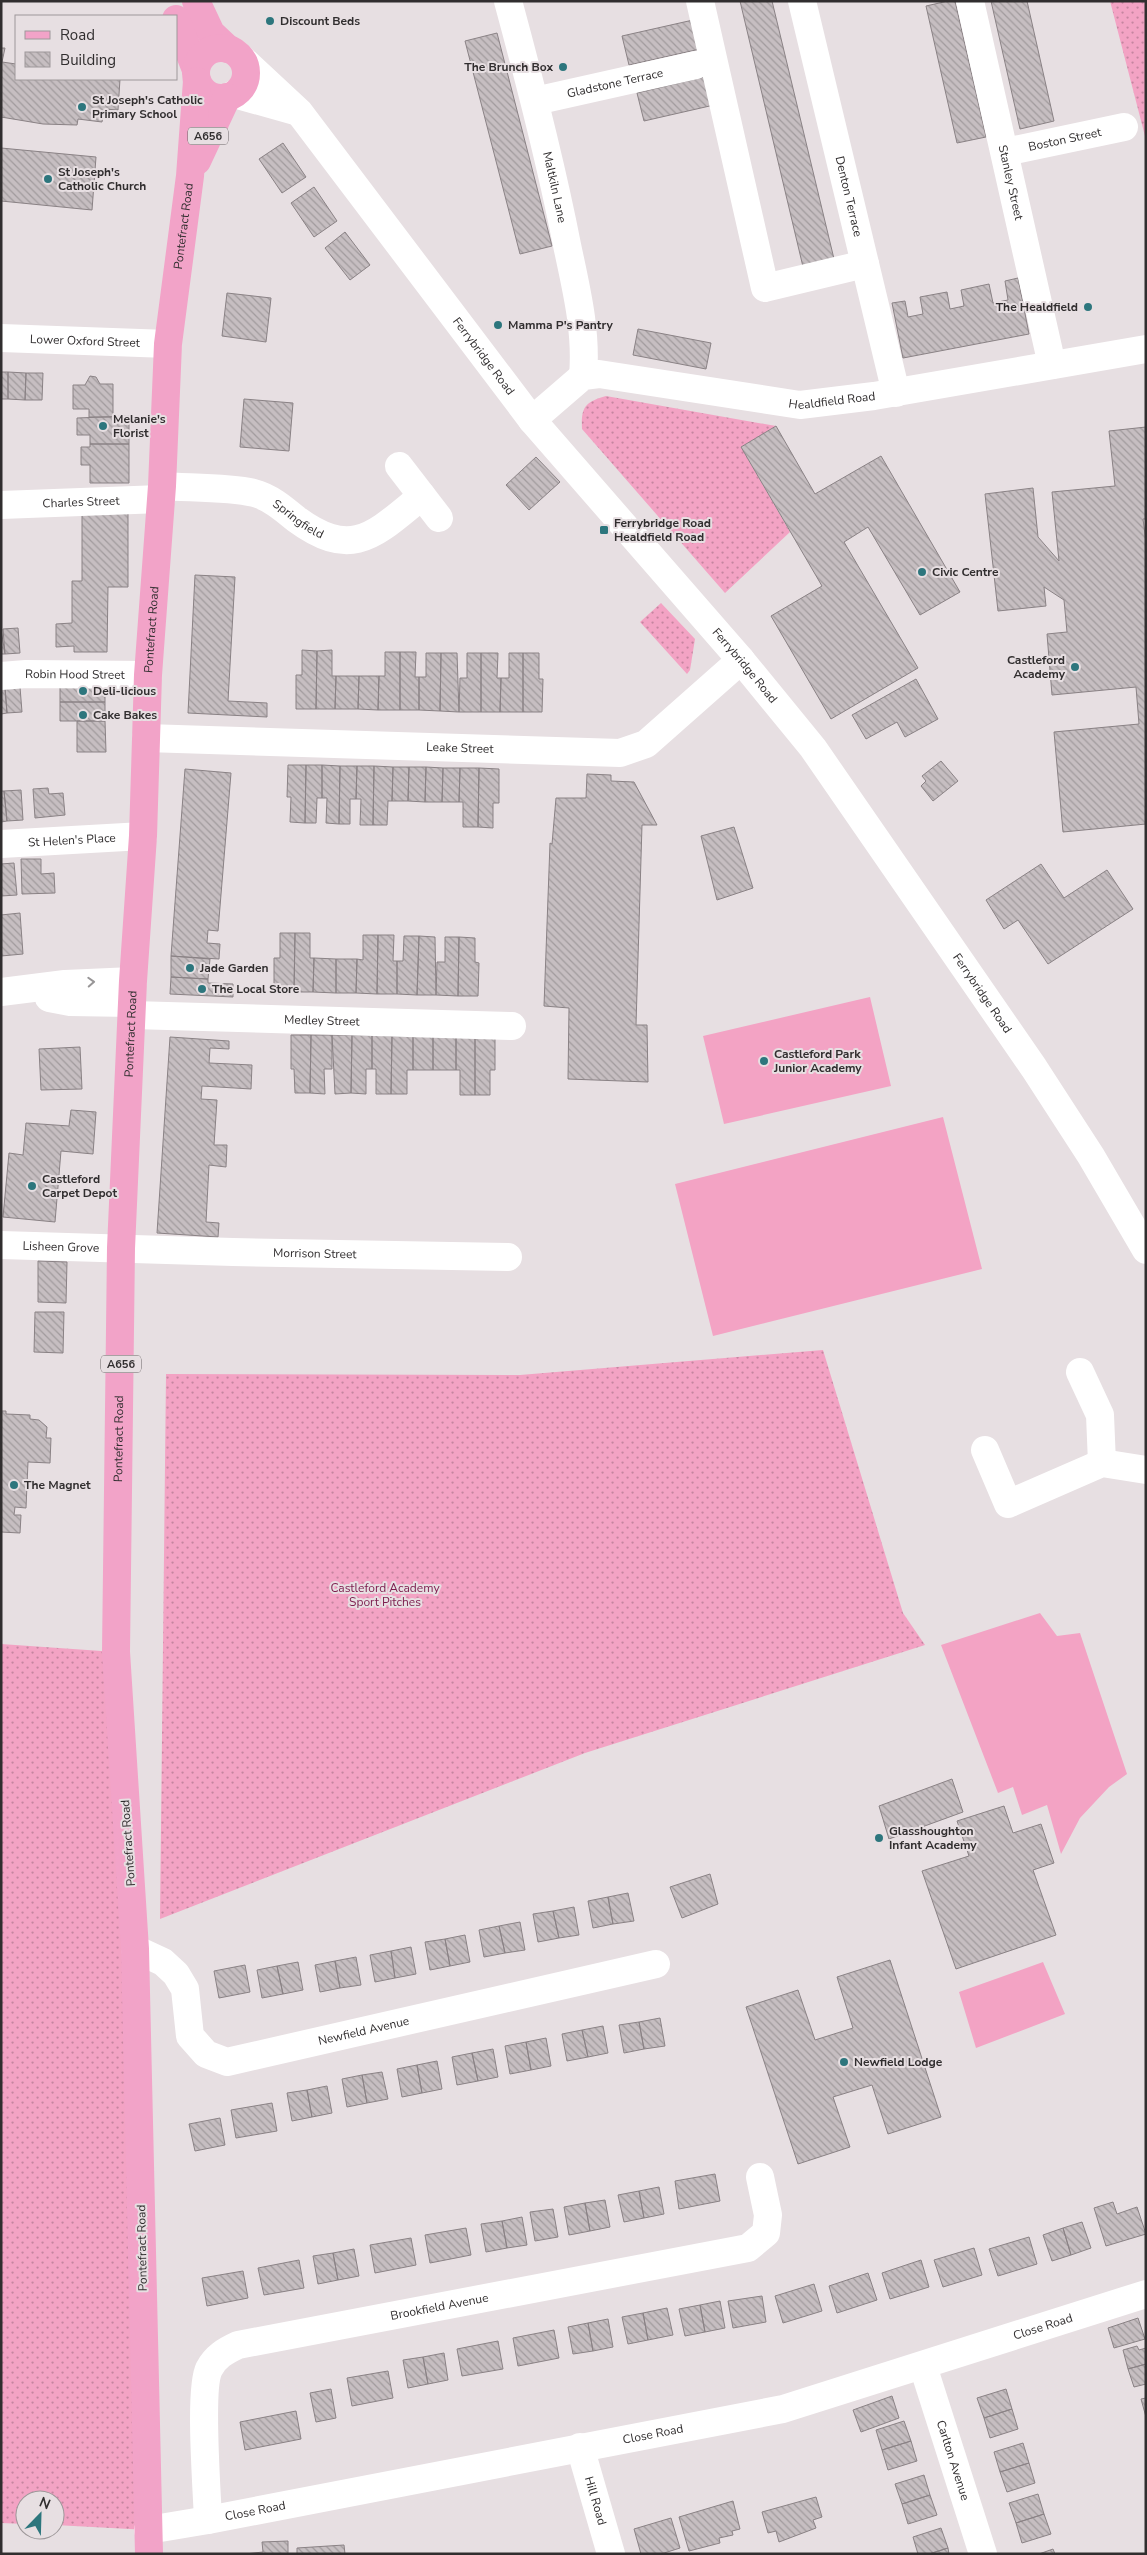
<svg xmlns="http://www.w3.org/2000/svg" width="1147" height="2555" viewBox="0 0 1147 2555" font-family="'Nunito Sans',sans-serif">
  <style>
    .grass { fill: url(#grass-dots) }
    .pitch { fill: #f3a3c4 }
    .building { fill: url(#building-back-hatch); stroke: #8a8285 }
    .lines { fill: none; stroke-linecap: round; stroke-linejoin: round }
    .minor { stroke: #fff; stroke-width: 28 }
    .major { stroke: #f2a3c8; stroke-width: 28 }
    .oneway { stroke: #989697 }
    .poi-dot { fill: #2d767d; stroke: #e7dfe2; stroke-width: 2 }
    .labels { text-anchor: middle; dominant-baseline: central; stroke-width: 4; stroke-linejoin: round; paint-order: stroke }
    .shield { fill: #e7dfe2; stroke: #686365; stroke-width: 1 }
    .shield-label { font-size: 11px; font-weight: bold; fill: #312e2f }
    .poi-label { font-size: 12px; font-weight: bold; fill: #312e2f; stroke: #e7dfe2; text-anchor: start }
    .street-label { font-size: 12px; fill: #312e2f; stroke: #e7dfe2 }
    .park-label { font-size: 12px; fill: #7c1d4e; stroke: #e7dfe2 }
  </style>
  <defs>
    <pattern id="grass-dots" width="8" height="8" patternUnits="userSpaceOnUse" patternTransform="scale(1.25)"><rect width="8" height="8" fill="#f3a3c4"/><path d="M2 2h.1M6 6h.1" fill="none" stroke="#c585a0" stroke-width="1.8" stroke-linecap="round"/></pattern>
    <pattern id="building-back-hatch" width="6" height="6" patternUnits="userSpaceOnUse" patternTransform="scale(1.25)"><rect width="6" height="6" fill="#c6bec1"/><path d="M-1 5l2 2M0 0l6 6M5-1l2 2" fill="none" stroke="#a19b9d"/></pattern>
  </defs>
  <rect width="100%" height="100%" fill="#e7dfe2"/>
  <path class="grass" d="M1110,1H1146V140Z
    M606,396L776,426L741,447L790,532L725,593L582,429C581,407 585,402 606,396Z
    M661,603L695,639L690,670L687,674L640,622Z
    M823,1350L903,1613L925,1645L585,1753L160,1919L166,1374L520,1375Z
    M1,1644L116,1652L148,2530L55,2525V2500H25V2524L1,2523Z"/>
  <path class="pitch" d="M870,997L891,1086L724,1124L703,1036Z
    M943,1117L982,1269L713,1336L675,1184Z
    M1040,1613L1057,1636L1080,1633L1127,1774L1109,1787L1080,1818L1061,1854L1047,1805L1022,1815L1013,1787L998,1793L941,1645Z
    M1043,1962L1065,2014L976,2048L959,1992Z"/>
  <path class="building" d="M740,1H772L835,263L804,271Z
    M948,1H955L986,137L957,143L926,6Z
    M991,1H1027L1054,121L1020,129Z
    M693,20L700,49L629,65L622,36Z
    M497,33L552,246L520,254L465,41Z
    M1,48H5L2,62L16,64V79H120L118,110L104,109L102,122L78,119L77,125L43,124L1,117Z
    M708,76L714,105L644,121L637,93Z
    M283,143L306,177L282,193L259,159Z
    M1,148L96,157L92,210L1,201Z
    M314,187L337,221L314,237L291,203Z
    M345,232L370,265L350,280L325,248Z
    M1018,278L1029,334L903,358L892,303L905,301L908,317L923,314L920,297L947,292L950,309L964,306L961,290L989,284L993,303L1008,300L1005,281Z
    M227,293L271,298L266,342L222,336Z
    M638,329L711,343L706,369L633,355Z
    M1,372H8V399H1Z
    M8,372L26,373L25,400L8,399Z
    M26,373H43L42,400H25Z
    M90,376L96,377L100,384H113V417H89V409H73V385H85Z
    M244,399L293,403L289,451L240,447Z
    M129,416V444H90V435H77V418Z
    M776,426L815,494L881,456L960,592L920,615L868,527L844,542L918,668L831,719L771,616L822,586L741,447Z
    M1146,427V519H1143L1146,542V824L1063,832L1054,732L1139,724L1136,687L1052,695L1047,634L1067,632L1064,600L1044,587L1046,606L998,611L985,494L1033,488L1038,537L1059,561L1052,492L1115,486L1109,431Z
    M90,444H129V483H90V465H81V447H90Z
    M536,457L560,482L529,510L506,485Z
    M82,513H128V587H108L107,652H74V646L56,647V624L72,623V581H82Z
    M195,575L235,577L228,701L267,703V717L188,713Z
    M18,628L20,653L5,654L3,629Z
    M1,629L5,654H1Z
    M302,650L317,651L316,709H296V675H302Z
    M332,650V676H336L335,709H316L317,651Z
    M385,652H400V710H378L379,676H385Z
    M400,652H416L415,677H419V710H400Z
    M426,653H441L440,711L419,710V677H426Z
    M441,653H457L459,712L440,711Z
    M467,653H481V712H459L460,678H467Z
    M481,653H498L497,678H501L500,712H481Z
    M509,653H523V712H500L501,678H509Z
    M523,653H539V679H543L542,712H523Z
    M336,676H359L358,709H335Z
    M359,676H379L378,710L358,709Z
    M916,679L938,719L905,737L897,722L866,739L852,715Z
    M60,686H105V702H60Z
    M20,687L22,712L7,713L5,688Z
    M5,688L7,713L1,714V689Z
    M60,702H105V721H60Z
    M77,721H105L106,752H77Z
    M941,761L958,781L933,801L921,786L926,781L922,776Z
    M288,765H306L305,823L290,822L291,797H287Z
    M306,765H322V798H317L316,823H305Z
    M322,765L340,766L339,824L326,823L327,798H322Z
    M340,766H357L356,799H350V824H339Z
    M357,766H374L373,825H360L361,799H356Z
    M374,766L393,767L392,801H388L387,825H373Z
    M393,767H409L408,801H392Z
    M409,767H426L425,802L408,801Z
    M426,767L443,768L442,802H425Z
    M443,768H460L459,802H442Z
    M460,768H479L478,827H463V802H459Z
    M479,768L499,769V803H493V828L478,827Z
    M185,769L231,773L218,931L208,930L207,943L220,944L219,959L171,956Z
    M587,774L611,775V781L634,782L657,825H642L636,1025H647L648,1082L568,1079L569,1008L544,1006L550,843L552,844L556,798H586Z
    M48,788L49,794L63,793L65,815L35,818L33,789Z
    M21,790L23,820L7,821L4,791Z
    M1,791H4L7,821L1,822Z
    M734,827L753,888L717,900L701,836Z
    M21,859H41V874L54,873L55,893L22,894Z
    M14,863L17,895L1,896V864Z
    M1041,864L1064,898L1107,870L1133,909L1048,964L1018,920L1004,929L986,900Z
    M20,913L23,954L1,956V915Z
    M280,933H295L294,992L274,991V958H280Z
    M295,933H310V958H314L313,992H294Z
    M363,935H378L377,994L356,993L357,959L363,960Z
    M378,935H394L393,961H397V994H377Z
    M404,936H419L417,995L397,994V961H403Z
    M419,936L435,937L436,995H417Z
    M445,937H459L458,996L436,995L437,962H445Z
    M459,937L475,938V962L479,963L478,996H458Z
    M171,956L210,959L208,979L171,977Z
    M314,958L336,959V993L313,992Z
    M336,959H357L356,993H336Z
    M171,977L208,979V983L233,984V997L170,994Z
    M291,1035H311L310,1093H295L294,1069H291Z
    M311,1035H332V1069H324L325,1094L310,1093Z
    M332,1035H352L351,1093L335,1094Z
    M352,1035H372V1069H366V1094L351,1093Z
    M372,1035L392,1036L391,1094H376V1069H372Z
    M392,1036H413V1070H407V1094H391Z
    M413,1036H433V1070H413Z
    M433,1036H456V1070H433Z
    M456,1036H475V1095H460V1070H456Z
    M475,1036H495V1070H490V1095H475Z
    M170,1037L229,1041V1049L210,1048L209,1063L252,1065L251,1089L202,1086L201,1099L217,1100L214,1145H227L226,1167L209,1165L206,1222L219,1223L218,1237L157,1233Z
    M80,1047L82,1089L41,1090L39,1049Z
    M71,1110L96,1112L93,1154L61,1151L55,1222L3,1217L9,1153L23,1155L26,1123L69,1126Z
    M38,1261L67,1262L66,1303L38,1302Z
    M35,1312H64L63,1353L34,1352Z
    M1,1411H6V1414L30,1415V1419L39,1420L47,1427L46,1438H51L50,1463L28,1462L26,1508L15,1507L14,1515H21L20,1533L1,1532Z
    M952,1779L963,1812L889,1839L879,1806Z
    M1004,1806L1013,1833L1041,1824L1054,1863L1033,1870L1056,1935L956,1969L922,1871L969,1856L957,1821Z
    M710,1874L718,1904L682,1918L670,1887Z
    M628,1893L634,1921L613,1924L608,1897Z
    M608,1897L613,1924L593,1928L588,1901Z
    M574,1907L579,1935L559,1938L553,1911Z
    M553,1911L559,1938L538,1942L533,1914Z
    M520,1922L525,1950L505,1953L499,1926Z
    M499,1926L505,1953L484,1957L479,1930Z
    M465,1935L470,1962L450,1966L445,1939Z
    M445,1939L450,1966L430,1970L425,1942Z
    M411,1947L416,1974L395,1978L391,1951Z
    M391,1951L395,1978L375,1982L370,1955Z
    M356,1957L361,1985L340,1988L335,1961Z
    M890,1960L941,2117L888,2134L872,2085L833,2097L850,2147L798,2164L746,2007L798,1990L815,2040L853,2028L837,1977Z
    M335,1961L340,1988L320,1992L315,1965Z
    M298,1962L303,1990L283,1994L277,1966Z
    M245,1965L250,1992L219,1998L214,1971Z
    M277,1966L283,1994L262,1998L257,1970Z
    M660,2018L665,2046L644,2049L639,2022Z
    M639,2022L644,2049L624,2053L619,2025Z
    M603,2026L608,2053L588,2057L582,2030Z
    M582,2030L588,2057L567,2061L562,2034Z
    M546,2038L551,2066L531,2070L526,2042Z
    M526,2042L531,2070L510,2074L505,2046Z
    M493,2049L498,2077L478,2081L472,2053Z
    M472,2053L478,2081L457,2085L452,2057Z
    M437,2061L442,2089L422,2093L417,2065Z
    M417,2065L422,2093L402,2097L397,2069Z
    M382,2072L388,2099L367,2103L362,2075Z
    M362,2075L367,2103L347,2107L342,2079Z
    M327,2086L332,2113L312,2117L307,2090Z
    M307,2090L312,2117L292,2121L287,2093Z
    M272,2103L277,2131L236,2138L231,2110Z
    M220,2118L225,2145L195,2151L189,2124Z
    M715,2174L720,2201L679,2209L675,2181Z
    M659,2187L664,2214L644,2218L639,2191Z
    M639,2191L644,2218L624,2222L618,2195Z
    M605,2200L610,2227L590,2231L585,2203Z
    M1113,2202L1117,2214L1137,2207L1146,2234L1106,2246L1094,2208Z
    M585,2203L590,2231L569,2235L564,2207Z
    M553,2209L558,2237L535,2241L530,2212Z
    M522,2217L527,2245L507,2248L502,2221Z
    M502,2221L507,2248L486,2252L481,2224Z
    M1082,2222L1091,2248L1071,2255L1063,2228Z
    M466,2228L471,2255L430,2263L425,2235Z
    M1063,2228L1071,2255L1052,2261L1043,2235Z
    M1029,2237L1037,2264L998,2276L989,2249Z
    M411,2238L416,2265L375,2273L370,2245Z
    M974,2248L982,2275L943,2287L934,2260Z
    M354,2249L359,2276L338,2280L333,2253Z
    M333,2253L338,2280L318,2284L313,2256Z
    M299,2260L304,2288L264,2295L258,2268Z
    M921,2260L929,2287L890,2299L882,2273Z
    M243,2271L248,2298L207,2306L202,2278Z
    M868,2273L877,2300L837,2313L829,2286Z
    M814,2284L822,2311L783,2323L775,2296Z
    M762,2296L766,2322L733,2328L728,2301Z
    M720,2301L725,2328L705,2332L700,2305Z
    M700,2305L705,2332L685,2336L679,2309Z
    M667,2308L673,2335L648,2340L643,2313Z
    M643,2313L648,2340L628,2344L622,2317Z
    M1138,2318L1145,2339L1114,2348L1108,2328Z
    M608,2319L613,2347L593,2351L588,2323Z
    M588,2323L593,2351L573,2354L568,2327Z
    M554,2330L559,2358L518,2366L513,2338Z
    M498,2341L503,2369L462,2376L457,2349Z
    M1137,2346L1139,2350L1146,2348V2364L1128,2369L1123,2350Z
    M444,2353L448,2380L428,2384L423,2357Z
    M423,2357L428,2384L408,2388L403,2360Z
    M1146,2364V2384L1134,2387L1128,2369Z
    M388,2371L393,2398L352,2406L347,2378Z
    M331,2389L336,2418L316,2422L310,2393Z
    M1006,2389L1012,2409L984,2418L977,2398Z
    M892,2396L899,2418L861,2432L853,2410Z
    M1146,2398V2417L1141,2399Z
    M1012,2409L1018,2429L990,2438L984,2418Z
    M296,2411L301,2439L245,2450L240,2422Z
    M904,2421L911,2441L882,2450L876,2430Z
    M911,2441L917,2461L888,2470L882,2450Z
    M1023,2443L1029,2463L1000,2472L994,2452Z
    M1029,2463L1035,2483L1007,2492L1000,2472Z
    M924,2475L930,2495L902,2504L895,2484Z
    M1038,2494L1044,2514L1016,2523L1009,2503Z
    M930,2495L937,2515L908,2524L902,2504Z
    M816,2497L822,2517L813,2520L816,2528L779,2542L776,2531L768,2533L762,2512Z
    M733,2501L740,2529L732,2531L733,2535L719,2538L720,2543L689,2551L679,2517Z
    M1044,2514L1051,2534L1022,2543L1016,2523Z
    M671,2518L680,2548L661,2554H641L634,2529Z
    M941,2528L948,2548L929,2554H918L913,2537Z
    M288,2541V2554H245L263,2552L262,2542Z
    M344,2545L345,2554H297V2548Z
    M948,2548L949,2554H929Z
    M1053,2549L1055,2554H1039Z"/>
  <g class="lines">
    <g class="minor">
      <path id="s1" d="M508,1C530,82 551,163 567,245C576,288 587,331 583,376"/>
      <path d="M700,1L765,288L865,264"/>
      <path id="s2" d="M802,1L896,393"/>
      <path id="s3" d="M970,1L1052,365"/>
      <path id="s4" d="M242,59L299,112L532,420L741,660L813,748L1034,1068L1091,1156L1146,1250"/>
      <path d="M234,94L295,111"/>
      <path id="s5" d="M535,101L696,65"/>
      <path id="s6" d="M1005,152L1124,127"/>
      <path id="s7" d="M1,338L168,344"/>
      <path id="s8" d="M532,420L583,376L599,374L800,405L874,396L1146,349"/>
      <path d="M399,466L439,518"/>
      <path id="s9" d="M162,486C189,488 229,487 254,493C270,497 284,509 296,519C353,561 375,534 422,496"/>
      <path id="s10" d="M1,505L161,499"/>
      <path id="s11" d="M1,676L26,674L148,675"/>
      <path id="s12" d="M146,738L620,753L646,744L741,660"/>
      <path id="s13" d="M1,844L143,836"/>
      <path d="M1,992L65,984L133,981"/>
      <path d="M49,998L70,1002L132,1003"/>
      <path id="s14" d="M132,1015L512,1026"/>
      <path id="s15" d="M1,1245L233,1252L508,1257"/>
      <path d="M1080,1372L1100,1415L1102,1463"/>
      <path d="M985,1450L1008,1504L1102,1463L1146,1470"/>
      <path id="s16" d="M135,1949L163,1962L176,1974L185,1989L190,2036L206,2054L227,2062L656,1964"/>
      <path id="s17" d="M923,2366L983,2554"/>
      <path id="s18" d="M580,2447L611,2554"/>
      <path id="s19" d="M208,2520C207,2492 199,2389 209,2369C215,2357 225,2351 238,2345L748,2248L766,2233L768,2215L760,2177"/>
      <path id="s20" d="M148,2530L208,2520L783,2409L1146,2294"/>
    </g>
    <g class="major">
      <path d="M196,1L211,33L228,49"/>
      <path d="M176,19L196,70"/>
      <circle cx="221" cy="73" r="25"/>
      <path d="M197,161L227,97"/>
      <path id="s21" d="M149,2554L135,1949L116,1652L121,1248L133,981L143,836L148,675L162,486L168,344L190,176L197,81"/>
    </g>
  </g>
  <defs><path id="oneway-chevron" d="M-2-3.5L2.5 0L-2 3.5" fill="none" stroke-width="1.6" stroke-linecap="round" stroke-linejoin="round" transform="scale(1.25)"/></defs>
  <use class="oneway" href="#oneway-chevron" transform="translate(91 982) rotate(-3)"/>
  <g class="poi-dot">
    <circle cx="270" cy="21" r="5"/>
    <circle cx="563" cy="67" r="5"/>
    <circle cx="82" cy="107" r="5"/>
    <circle cx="48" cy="179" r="5"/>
    <circle cx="1088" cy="307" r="5"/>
    <circle cx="498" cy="325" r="5"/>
    <circle cx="103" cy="426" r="5"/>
    <rect x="599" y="525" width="10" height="10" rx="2.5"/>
    <circle cx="922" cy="572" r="5"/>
    <circle cx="1075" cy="667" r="5"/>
    <circle cx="83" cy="691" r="5"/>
    <circle cx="83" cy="715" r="5"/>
    <circle cx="190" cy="968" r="5"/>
    <circle cx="202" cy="989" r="5"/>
    <circle cx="764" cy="1061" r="5"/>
    <circle cx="32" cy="1186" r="5"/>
    <circle cx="14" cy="1485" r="5"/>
    <circle cx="879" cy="1838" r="5"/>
    <circle cx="844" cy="2062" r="5"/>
  </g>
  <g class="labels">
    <g class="shield">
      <rect x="188" y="127.5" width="40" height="17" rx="4"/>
      <rect x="101" y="1355.5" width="40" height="17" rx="4"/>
    </g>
    <g class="shield-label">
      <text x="208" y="136">A656</text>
      <text x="121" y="1364">A656</text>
    </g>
    <g class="poi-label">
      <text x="280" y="21">Discount Beds</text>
      <text x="553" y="67" text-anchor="end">The Brunch Box</text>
      <text x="92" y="100">St Joseph's Catholic<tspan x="92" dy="14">Primary School</tspan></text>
      <text x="58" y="172">St Joseph's<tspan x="58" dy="14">Catholic Church</tspan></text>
      <text x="1078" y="307" text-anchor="end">The Healdfield</text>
      <text x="508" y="325">Mamma P's Pantry</text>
      <text x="113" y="419">Melanie's<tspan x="113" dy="14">Florist</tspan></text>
      <text x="614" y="523">Ferrybridge Road<tspan x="614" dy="14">Healdfield Road</tspan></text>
      <text x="932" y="572">Civic Centre</text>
      <text x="1065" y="660" text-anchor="end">Castleford<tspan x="1065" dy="14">Academy</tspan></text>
      <text x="93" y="691">Deli-licious</text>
      <text x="93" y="715">Cake Bakes</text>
      <text x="200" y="968">Jade Garden</text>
      <text x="212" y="989">The Local Store</text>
      <text x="774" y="1054">Castleford Park<tspan x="774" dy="14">Junior Academy</tspan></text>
      <text x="42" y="1179">Castleford<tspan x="42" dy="14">Carpet Depot</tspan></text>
      <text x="24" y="1485">The Magnet</text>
      <text x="889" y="1831">Glasshoughton<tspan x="889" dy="14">Infant Academy</tspan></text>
      <text x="854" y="2062">Newfield Lodge</text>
    </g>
    <g class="street-label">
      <text stroke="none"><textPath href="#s5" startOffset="82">Gladstone Terrace</textPath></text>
      <text stroke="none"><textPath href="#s6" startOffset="61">Boston Street</textPath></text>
      <text stroke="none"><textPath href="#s3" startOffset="186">Stanley Street</textPath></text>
      <text stroke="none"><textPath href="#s1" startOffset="192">Maltkiln Lane</textPath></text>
      <text stroke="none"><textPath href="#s2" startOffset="201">Denton Terrace</textPath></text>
      <text stroke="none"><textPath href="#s21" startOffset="2331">Pontefract Road</textPath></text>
      <text stroke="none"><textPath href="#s7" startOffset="84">Lower Oxford Street</textPath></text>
      <text stroke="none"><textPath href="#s4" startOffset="384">Ferrybridge Road</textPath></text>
      <text stroke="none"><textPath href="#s8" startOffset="319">Healdfield Road</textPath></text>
      <text stroke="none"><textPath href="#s10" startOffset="80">Charles Street</textPath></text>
      <text stroke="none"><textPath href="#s9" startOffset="144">Springfield</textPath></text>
      <text stroke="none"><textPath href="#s21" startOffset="1926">Pontefract Road</textPath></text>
      <text stroke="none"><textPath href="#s4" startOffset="789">Ferrybridge Road</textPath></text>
      <text stroke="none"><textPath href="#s11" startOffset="74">Robin Hood Street</textPath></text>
      <text stroke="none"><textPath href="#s12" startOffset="314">Leake Street</textPath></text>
      <text stroke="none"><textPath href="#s13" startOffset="71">St Helen's Place</textPath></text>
      <text stroke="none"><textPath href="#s4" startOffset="1194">Ferrybridge Road</textPath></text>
      <text stroke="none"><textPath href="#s14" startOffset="190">Medley Street</textPath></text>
      <text stroke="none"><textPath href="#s21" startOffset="1521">Pontefract Road</textPath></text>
      <text stroke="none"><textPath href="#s15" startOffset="60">Lisheen Grove</textPath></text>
      <text stroke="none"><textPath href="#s15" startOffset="314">Morrison Street</textPath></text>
      <text stroke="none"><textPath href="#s21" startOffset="1116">Pontefract Road</textPath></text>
      <text transform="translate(128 1843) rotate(-94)">Pontefract Road</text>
      <text stroke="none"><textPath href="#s16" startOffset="300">Newfield Avenue</textPath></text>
      <text transform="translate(142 2248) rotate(-91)">Pontefract Road</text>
      <text stroke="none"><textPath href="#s19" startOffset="395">Brookfield Avenue</textPath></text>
      <text stroke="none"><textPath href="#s20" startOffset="919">Close Road</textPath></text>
      <text stroke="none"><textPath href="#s20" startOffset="514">Close Road</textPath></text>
      <text stroke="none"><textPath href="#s17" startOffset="99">Carlton Avenue</textPath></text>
      <text stroke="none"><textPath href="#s18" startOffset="56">Hill Road</textPath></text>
      <text stroke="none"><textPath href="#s20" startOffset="109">Close Road</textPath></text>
    </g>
    <g class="park-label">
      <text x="385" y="1588">Castleford Academy<tspan x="385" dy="14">Sport Pitches</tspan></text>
    </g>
  </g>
  <rect width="1147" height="2555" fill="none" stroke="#312e2f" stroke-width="5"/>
  <rect x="15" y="15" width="162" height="65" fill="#e7dfe2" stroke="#9e989a"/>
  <rect x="25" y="31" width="25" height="8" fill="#f2a3c8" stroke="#9e989a"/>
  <text x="60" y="40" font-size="15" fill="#312e2f">Road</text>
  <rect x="25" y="52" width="25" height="15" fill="url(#building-back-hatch)" stroke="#9e989a"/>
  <text x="60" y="65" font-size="15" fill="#312e2f">Building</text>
  <g transform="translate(40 2515) rotate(23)"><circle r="24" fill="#e7dfe2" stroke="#9e989a"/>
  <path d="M0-4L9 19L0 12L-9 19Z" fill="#2d767d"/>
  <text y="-8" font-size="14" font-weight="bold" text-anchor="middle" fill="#312e2f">N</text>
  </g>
</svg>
